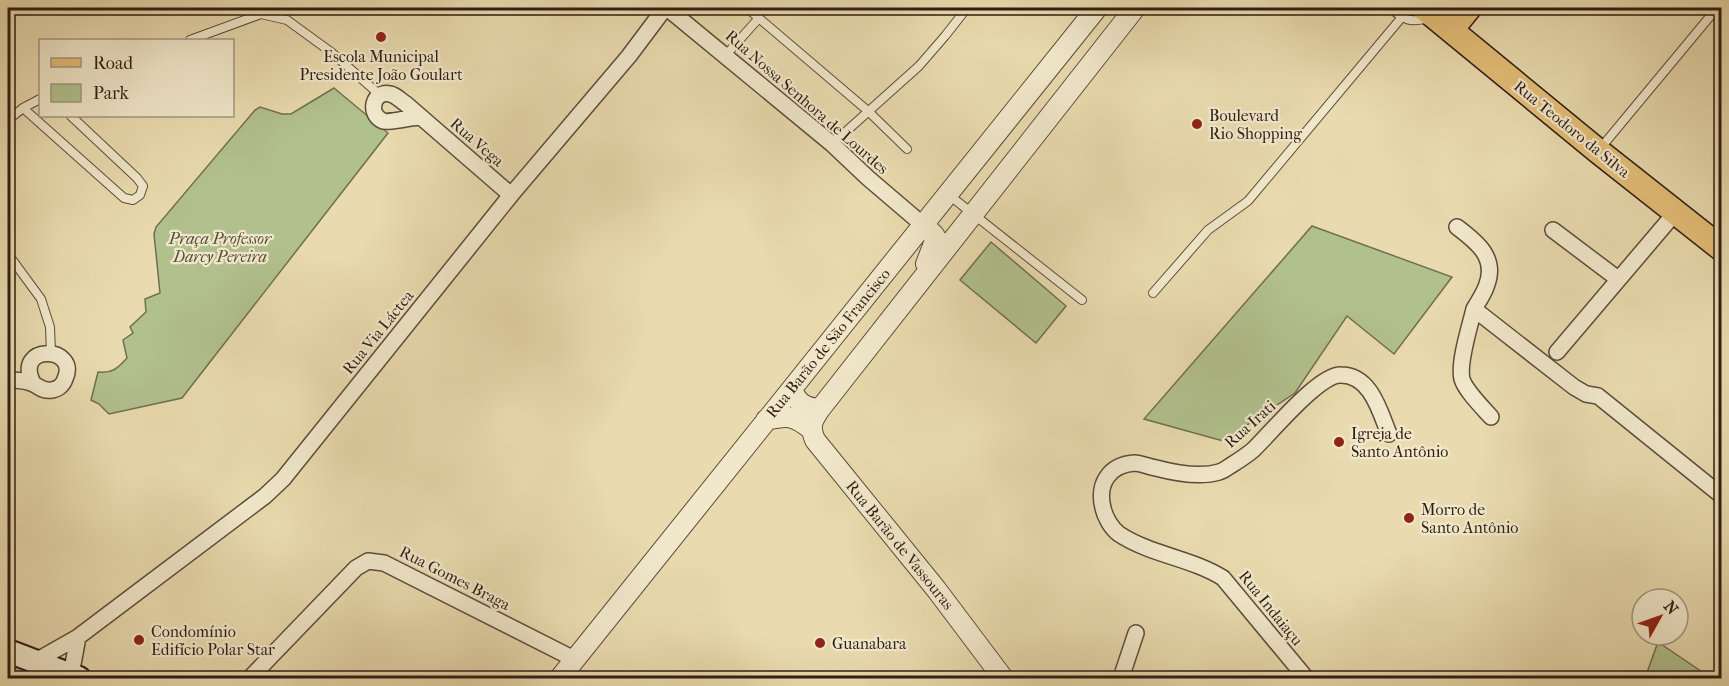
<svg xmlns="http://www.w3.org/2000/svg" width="1729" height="686" viewBox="0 0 1729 686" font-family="'IM FELL French Canon',serif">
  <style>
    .green { fill: #b1c18e; stroke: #706f50; stroke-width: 1.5 }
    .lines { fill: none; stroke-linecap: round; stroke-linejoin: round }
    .river { stroke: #98bba7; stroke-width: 27 }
    .service-casing { stroke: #5d4c3a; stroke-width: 10 }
    .minor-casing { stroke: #5d4c3a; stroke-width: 18 }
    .tertiary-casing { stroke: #5d4c3a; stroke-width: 22 }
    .secondary-casing { stroke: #2e1d13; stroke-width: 26 }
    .primary-casing { stroke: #2e1d13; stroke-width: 27 }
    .service { stroke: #f1e8cb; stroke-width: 8 }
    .minor { stroke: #f1e8cb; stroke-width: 15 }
    .tertiary { stroke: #f1e8cb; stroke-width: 20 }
    .secondary { stroke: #f1e8cb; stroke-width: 22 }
    .primary { stroke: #e4be78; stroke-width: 24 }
    .poi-dot { fill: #8f2418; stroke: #f1e8cb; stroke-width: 2 }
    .labels { text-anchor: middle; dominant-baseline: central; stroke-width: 4.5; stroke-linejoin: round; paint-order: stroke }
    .poi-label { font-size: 16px; fill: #2e1d13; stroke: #f1e8cb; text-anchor: start }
    .street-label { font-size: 16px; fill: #2e1d13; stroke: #f1e8cb }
    .park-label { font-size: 16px; font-style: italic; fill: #554e38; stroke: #f1e8cb }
  </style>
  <rect width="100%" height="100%" fill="#e9dbaf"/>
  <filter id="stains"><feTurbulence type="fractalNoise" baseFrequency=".00333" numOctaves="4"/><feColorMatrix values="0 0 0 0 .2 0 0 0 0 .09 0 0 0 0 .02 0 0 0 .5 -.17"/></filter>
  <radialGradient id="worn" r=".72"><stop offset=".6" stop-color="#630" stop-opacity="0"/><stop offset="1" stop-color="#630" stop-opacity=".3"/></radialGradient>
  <path class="green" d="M334,88L388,133L182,398L109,414L99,404L91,400L98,372C112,374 118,368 127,358L123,340L133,333L130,327L146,312L145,299L160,293L154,234L156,227L255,110L260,107L282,114H291Z
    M1312,226L1452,277L1394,354L1347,316L1295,393L1223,441L1144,419Z
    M991,242L1066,306L1036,343L960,280Z
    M1658,642L1711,678H1645Z"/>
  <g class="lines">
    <path class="river" d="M10,669L33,678"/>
    <g class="service-casing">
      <path id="service" d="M747,8L868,111L907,149
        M1390,8C1405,20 1409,23 1429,18
        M190,40L261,14L287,20L331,52L380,95
        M725,56L759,18
        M23,108L124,198L133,200L140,195L143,186L137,178L71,116
        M8,120L23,108L40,99
        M832,144L919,66L945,36L967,8
        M1599,150L1717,8
        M949,195L1082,300
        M8,254L41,299L50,327L51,353
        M1153,293L1208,230L1248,201L1402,17"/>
    </g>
    <g class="minor-casing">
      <path id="minor" d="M667,8L832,144L868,178L923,225
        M421,117C413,117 387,123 383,121C367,114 373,90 390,94C396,95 401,101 406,104L511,195
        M1457,227C1477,242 1498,258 1486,287C1483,295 1478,302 1474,309L1574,387L1586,394L1598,396L1722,496
        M1553,230L1618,279
        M1474,309C1470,326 1458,363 1462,379C1465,390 1483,408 1491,417
        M1557,352L1675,213
        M8,380C15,380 23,380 31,383C38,385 42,392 52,390C58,389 63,385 65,379C80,346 13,343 33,383
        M34,662L78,637L265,496L283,479L511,195L629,56L665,8
        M71,675L78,637
        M250,678L356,568L368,561L384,563L576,660
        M1121,678L1136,633
        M1306,678L1223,578C1191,558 1151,555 1119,534C1111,528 1105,517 1103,508C1097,484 1109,465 1134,463C1141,463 1149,467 1156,468C1175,473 1199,478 1219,472C1223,471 1227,468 1230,466C1238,461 1246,456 1253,450C1271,433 1319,374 1341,375C1371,375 1380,412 1389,434"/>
    </g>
    <g class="tertiary-casing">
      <path id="tertiary" d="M923,225L934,235L936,238L926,264
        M792,389C797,403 805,408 820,409
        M766,420C788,415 793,415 811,429
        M560,678L1097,8
        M1003,678L936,589L815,440C809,425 812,421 820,409L1135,8"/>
    </g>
    <g class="secondary-casing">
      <path id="secondary" d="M8,651L79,678"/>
    </g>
    <g class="primary-casing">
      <path id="primary" d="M1424,8L1598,151L1722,249
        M1451,30L1469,8"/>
    </g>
    <use href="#service" class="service"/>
    <use href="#minor" class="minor"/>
    <use href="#tertiary" class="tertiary"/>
    <use href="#secondary" class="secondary"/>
    <use href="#primary" class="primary"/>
  </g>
  <g class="poi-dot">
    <circle cx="381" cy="37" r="6"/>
    <circle cx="1197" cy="124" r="6"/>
    <circle cx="1339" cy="442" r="6"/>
    <circle cx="1409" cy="518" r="6"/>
    <circle cx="139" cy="640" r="6"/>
    <circle cx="820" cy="643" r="6"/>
  </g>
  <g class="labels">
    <g class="poi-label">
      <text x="381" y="56" text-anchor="middle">Escola Municipal<tspan x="381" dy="18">Presidente João Goulart</tspan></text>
      <text x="1209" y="115">Boulevard<tspan x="1209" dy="18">Rio Shopping</tspan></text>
      <text x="1351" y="433">Igreja de<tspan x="1351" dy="18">Santo Antônio</tspan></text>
      <text x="1421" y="509">Morro de<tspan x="1421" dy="18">Santo Antônio</tspan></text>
      <text x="151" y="631">Condomínio<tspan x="151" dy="18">Edifício Polar Star</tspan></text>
      <text x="832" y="643">Guanabara</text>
    </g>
    <g class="street-label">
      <text transform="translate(807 102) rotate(41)">Rua Nossa Senhora de Lourdes</text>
      <text transform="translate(1572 129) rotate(39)">Rua Teodoro da Silva</text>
      <text transform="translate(477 142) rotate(41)">Rua Vega</text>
      <text transform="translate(378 332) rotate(-51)">Rua Via Láctea</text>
      <text transform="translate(828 343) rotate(-51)">Rua Barão de São Francisco</text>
      <text transform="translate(1250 424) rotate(-42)">Rua Irati</text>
      <text transform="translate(900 545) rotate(51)">Rua Barão de Vassouras</text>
      <text transform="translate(455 578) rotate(27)">Rua Gomes Braga</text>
      <text transform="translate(1271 608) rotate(51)">Rua Indaiaçu</text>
    </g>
    <g class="park-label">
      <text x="220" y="238">Praça Professor<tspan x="220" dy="18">Darcy Pereira</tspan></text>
    </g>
  </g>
  <rect width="1729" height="686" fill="none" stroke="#e9dbaf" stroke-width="30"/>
  <rect x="9" y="9" width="1711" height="668" fill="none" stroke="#2e1d13" stroke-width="3"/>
  <rect x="15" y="15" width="1699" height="656" fill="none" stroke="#2e1d13" stroke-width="1.5"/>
  <rect x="39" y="39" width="195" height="78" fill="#f1e8cb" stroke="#a39781" stroke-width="1.5"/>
  <rect x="51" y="58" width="30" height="9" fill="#e4be78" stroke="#a39781" stroke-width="1.5"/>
  <text x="93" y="69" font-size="18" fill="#2e1d13">Road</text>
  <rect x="51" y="84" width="30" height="18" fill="#b1c18e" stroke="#a39781" stroke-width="1.5"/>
  <text x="93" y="99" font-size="18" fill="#2e1d13">Park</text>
  <g transform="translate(1660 617) rotate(50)"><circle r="28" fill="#f1e8cb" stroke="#a39781" stroke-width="1.5"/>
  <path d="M0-4.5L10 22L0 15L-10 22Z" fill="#8f2418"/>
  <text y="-9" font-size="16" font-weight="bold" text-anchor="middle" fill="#2e1d13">N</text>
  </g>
  <rect width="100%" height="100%" filter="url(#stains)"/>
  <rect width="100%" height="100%" fill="url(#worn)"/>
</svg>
